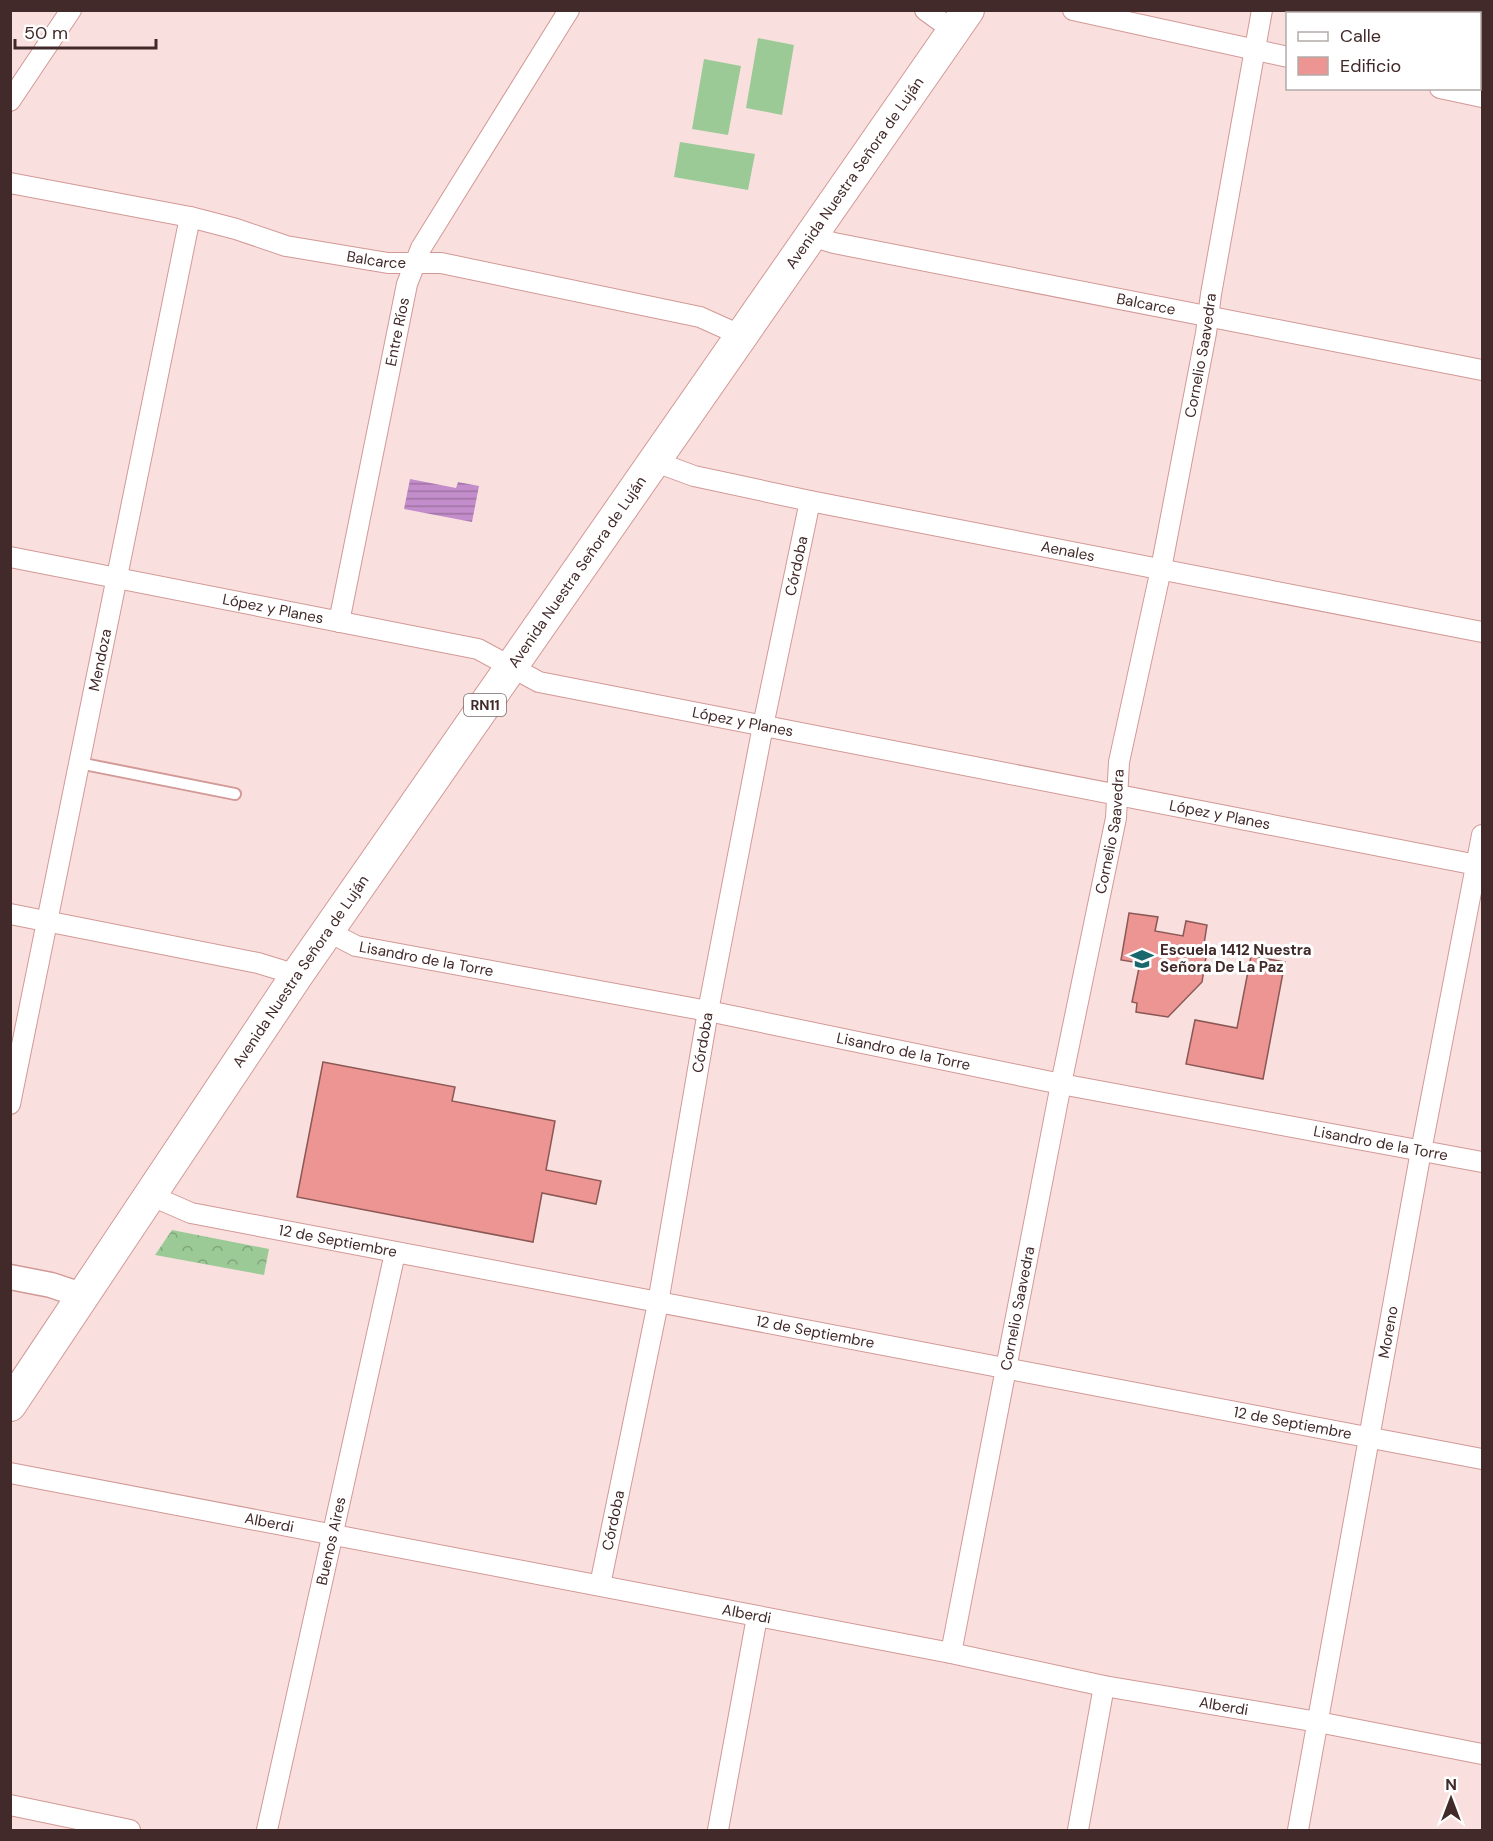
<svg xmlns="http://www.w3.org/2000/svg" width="1493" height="1841" viewBox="0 0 1493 1841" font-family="'DM Sans',sans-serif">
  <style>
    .park { fill: url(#park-crowns) }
    .garden { fill: #9cca97 }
    .water { fill: url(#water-rules) }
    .building { fill: #ec9592; stroke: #8c5856; stroke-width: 1.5 }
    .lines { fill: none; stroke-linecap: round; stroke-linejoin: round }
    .service-casing { stroke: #d29996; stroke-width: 14 }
    .minor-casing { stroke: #d29996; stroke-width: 22 }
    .tertiary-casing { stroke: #d29996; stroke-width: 27 }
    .primary-casing { stroke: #d29996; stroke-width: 34 }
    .service { stroke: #fff; stroke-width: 10 }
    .minor { stroke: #fff; stroke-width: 20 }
    .tertiary { stroke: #fff; stroke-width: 24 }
    .primary { stroke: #fff; stroke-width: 32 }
    .labels { text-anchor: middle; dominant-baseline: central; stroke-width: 6; stroke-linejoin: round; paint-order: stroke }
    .shield { fill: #fff; stroke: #7a6a69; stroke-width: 1.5 }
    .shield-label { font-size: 14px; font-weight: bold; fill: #412a29 }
    .street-label { font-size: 15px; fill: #412a29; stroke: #fff }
    .poi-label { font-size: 15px; font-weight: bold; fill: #412a29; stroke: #fff; text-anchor: start }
  </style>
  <defs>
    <pattern id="park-crowns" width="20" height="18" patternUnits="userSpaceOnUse" patternTransform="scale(1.5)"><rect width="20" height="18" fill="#9cca97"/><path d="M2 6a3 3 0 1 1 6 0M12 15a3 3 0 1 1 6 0" fill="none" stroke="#81a47b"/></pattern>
    <pattern id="water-rules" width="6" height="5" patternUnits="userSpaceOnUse" patternTransform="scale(1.5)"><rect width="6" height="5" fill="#c28dca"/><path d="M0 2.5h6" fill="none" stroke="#9f73a4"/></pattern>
  </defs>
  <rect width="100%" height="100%" fill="#f9e0de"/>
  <path class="park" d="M172,1230L269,1249L264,1275L155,1255Z"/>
  <path class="garden" d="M758,38L794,45L782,115L746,108Z
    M704,59L741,66L728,135L692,129Z
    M680,142L755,154L748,190L674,177Z"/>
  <path class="water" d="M410,479L456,488L458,482L479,486L472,522L404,509Z"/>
  <path class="building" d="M1129,913L1158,917L1155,931L1183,936L1186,921L1207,925L1204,944L1208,945L1202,982L1168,1017L1136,1012L1137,1003L1132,1002L1140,963L1121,960Z
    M1251,956L1285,962L1263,1079L1186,1064L1195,1020L1237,1028Z
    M323,1062L455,1087L452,1101L555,1121L546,1170L601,1181L596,1204L542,1193L533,1242L297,1197Z"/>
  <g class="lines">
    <g class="service-casing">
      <path id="service" d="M79,763L235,794"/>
    </g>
    <g class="minor-casing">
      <g id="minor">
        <path d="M925,10L954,31"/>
        <path d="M1073,10L1288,57"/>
        <path d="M1440,88L1482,97"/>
        <path d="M10,101L71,10"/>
        <path id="s1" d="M10,183L190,217L236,229L286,246L388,263H441L700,317L740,335"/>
        <path id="s2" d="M811,236L834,243L1482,370"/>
        <path id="s3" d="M656,462L694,476L810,501L1482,632"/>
        <path id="s4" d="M10,557L478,649L539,682L1482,866"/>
        <path id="s5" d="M339,622L407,284L421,248L569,10"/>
        <path d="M10,914L258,963L297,975"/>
        <path id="s6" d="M329,932L356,946L708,1011L1061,1084L1482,1162"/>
        <path id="s7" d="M10,1104L190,217"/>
        <path id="s8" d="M152,1196L191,1213L1482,1459"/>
        <path id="s9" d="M10,1473L951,1653L1104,1686L1318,1722L1482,1754"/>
        <path id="s10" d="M600,1585L658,1303L708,1011L763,726L810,501"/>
        <path id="s11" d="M951,1653L1061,1084L1116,818L1119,762L1161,569L1206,333L1211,294L1262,10"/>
        <path d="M10,1805L130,1830"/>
        <path id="s12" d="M267,1830L395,1253"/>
        <path d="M718,1830L757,1617"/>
        <path d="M1078,1830L1104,1686"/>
        <path id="s13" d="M1298,1830L1421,1151L1482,835"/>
      </g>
    </g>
    <g class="tertiary-casing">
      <path id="tertiary" d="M10,1277L51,1285L84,1296"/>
    </g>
    <g class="primary-casing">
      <g id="primary">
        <path id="s14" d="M10,1405L297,975L968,10"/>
      </g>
    </g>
    <use href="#service" class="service"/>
    <use href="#minor" class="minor"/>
    <use href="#tertiary" class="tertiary"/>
    <use href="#primary" class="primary"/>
  </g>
  <defs>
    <g id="school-bare" transform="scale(1.8)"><path d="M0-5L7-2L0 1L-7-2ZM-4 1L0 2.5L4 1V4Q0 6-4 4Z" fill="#1a676d" stroke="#fff" stroke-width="2.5" paint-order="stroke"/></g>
  </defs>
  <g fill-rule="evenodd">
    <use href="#school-bare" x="1142" y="959"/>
  </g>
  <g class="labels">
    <rect class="shield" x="464" y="694" width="42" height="22" rx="4.5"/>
    <g class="shield-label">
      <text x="485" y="705">RN11</text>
    </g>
    <g class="street-label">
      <text stroke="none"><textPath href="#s14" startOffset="1494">Avenida Nuestra Señora de Luján</textPath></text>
      <text stroke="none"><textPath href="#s1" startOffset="375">Balcarce</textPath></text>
      <text stroke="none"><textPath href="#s2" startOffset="342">Balcarce</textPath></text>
      <text stroke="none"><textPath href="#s5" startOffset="296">Entre Ríos</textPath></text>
      <text stroke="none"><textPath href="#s11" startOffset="1322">Cornelio Saavedra</textPath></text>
      <text stroke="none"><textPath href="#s3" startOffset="422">Aenales</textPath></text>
      <text stroke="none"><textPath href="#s10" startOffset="1038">Córdoba</textPath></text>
      <text stroke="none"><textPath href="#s14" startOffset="1008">Avenida Nuestra Señora de Luján</textPath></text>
      <text stroke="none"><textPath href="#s4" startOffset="268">López y Planes</textPath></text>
      <text stroke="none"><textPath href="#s7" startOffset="453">Mendoza</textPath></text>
      <text stroke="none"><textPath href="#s4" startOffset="754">López y Planes</textPath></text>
      <text stroke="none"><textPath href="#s4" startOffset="1240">López y Planes</textPath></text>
      <text stroke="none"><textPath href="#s11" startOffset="837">Cornelio Saavedra</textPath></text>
      <text stroke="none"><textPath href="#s6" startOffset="102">Lisandro de la Torre</textPath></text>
      <text stroke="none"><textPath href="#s14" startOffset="522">Avenida Nuestra Señora de Luján</textPath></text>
      <text stroke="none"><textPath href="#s10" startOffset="552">Córdoba</textPath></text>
      <text stroke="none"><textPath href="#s6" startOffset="588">Lisandro de la Torre</textPath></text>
      <text stroke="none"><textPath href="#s6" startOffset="1074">Lisandro de la Torre</textPath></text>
      <text stroke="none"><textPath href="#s8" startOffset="192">12 de Septiembre</textPath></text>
      <text stroke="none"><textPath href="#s11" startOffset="351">Cornelio Saavedra</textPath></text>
      <text stroke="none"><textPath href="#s13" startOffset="506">Moreno</textPath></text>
      <text stroke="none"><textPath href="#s8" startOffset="678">12 de Septiembre</textPath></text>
      <text stroke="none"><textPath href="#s8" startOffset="1164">12 de Septiembre</textPath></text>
      <text stroke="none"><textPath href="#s10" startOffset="66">Córdoba</textPath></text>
      <text stroke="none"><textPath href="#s9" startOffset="264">Alberdi</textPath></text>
      <text stroke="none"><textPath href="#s12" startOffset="296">Buenos Aires</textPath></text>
      <text stroke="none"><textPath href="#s9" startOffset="750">Alberdi</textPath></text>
      <text stroke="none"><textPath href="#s9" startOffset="1236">Alberdi</textPath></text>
    </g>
    <g class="poi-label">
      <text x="1160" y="950">Escuela 1412 Nuestra<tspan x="1160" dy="17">Señora De La Paz</tspan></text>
    </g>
  </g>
  <rect width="1493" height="1841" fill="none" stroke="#412a29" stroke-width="24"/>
  <rect x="1286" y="12" width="195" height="78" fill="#ffffff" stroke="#b3aaa9" stroke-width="1.5"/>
  <rect x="1298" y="32" width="30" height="9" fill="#ffffff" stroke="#b3aaa9" stroke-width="1.5"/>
  <text x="1340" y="42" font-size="18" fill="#412a29">Calle</text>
  <rect x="1298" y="57" width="30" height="18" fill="#ec9592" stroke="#b3aaa9" stroke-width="1.5"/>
  <text x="1340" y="72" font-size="18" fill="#412a29">Edificio</text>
  <g transform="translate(1451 1799)" stroke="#ffffff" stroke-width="4.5" paint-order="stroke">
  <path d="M0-4.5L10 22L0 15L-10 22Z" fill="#412a29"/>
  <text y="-9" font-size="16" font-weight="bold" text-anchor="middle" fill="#412a29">N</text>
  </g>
  <path d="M15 39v9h141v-9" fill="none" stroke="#412a29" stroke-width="3"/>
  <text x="24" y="39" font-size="18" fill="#412a29" stroke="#ffffff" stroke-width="4.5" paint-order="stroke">50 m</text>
</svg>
